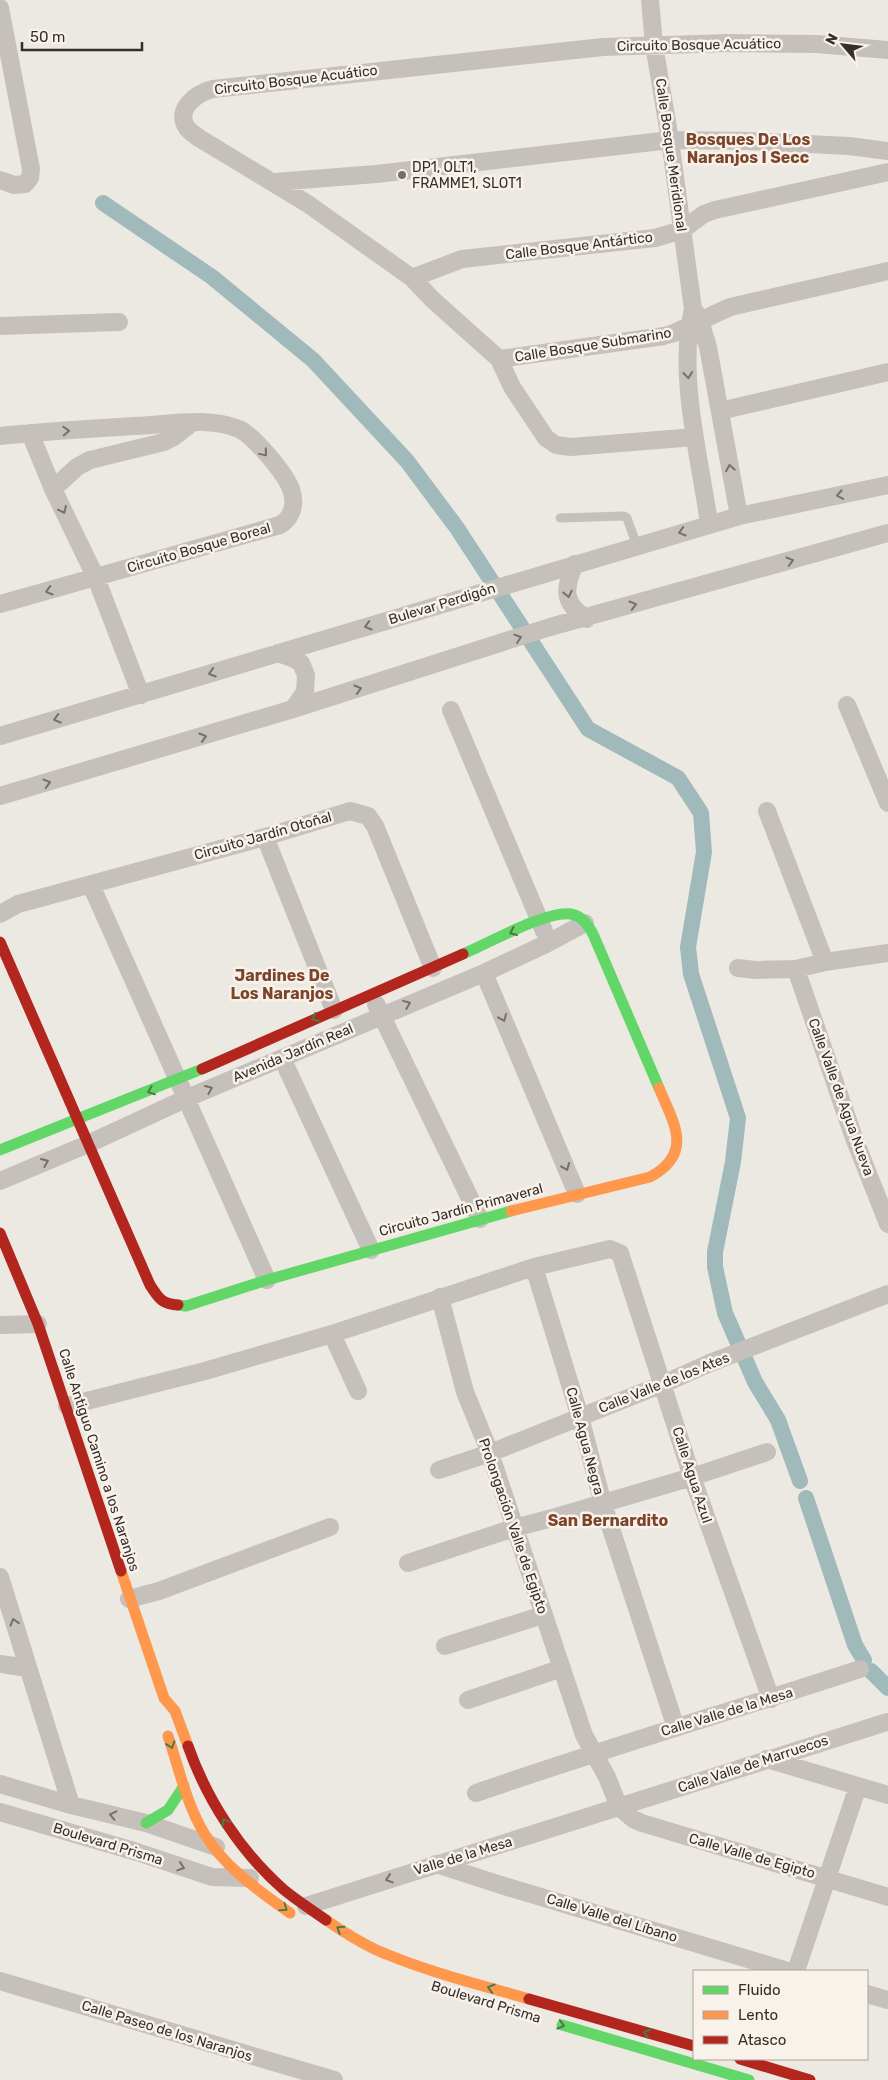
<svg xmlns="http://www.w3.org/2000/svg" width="888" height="2080" viewBox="0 0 888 2080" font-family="Rubik,sans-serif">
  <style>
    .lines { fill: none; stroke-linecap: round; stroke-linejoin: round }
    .canal { stroke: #a0b9bb; stroke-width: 16 }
    .lane { stroke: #c5c0bb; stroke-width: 9 }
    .street { stroke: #c5c0bb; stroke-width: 18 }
    .fast { stroke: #63d668; stroke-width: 11 }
    .slow { stroke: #ff974d; stroke-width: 11 }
    .jam { stroke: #b3261e; stroke-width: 11 }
    .oneway { stroke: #76706b }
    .oneway2 { stroke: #4a7a45 }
    .poi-dot { fill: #756f6a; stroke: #f8f2ea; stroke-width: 2 }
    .labels { text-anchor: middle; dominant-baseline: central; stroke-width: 5; stroke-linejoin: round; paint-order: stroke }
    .street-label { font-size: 14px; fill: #352e29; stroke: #f8f2ea }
    .poi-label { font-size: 14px; fill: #352e29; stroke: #f8f2ea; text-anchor: start }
    .quarter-label { font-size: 16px; font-weight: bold; fill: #7c442b; stroke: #f8f2ea }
  </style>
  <rect width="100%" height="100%" fill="#ece8e2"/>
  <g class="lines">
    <path class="canal" d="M103,203L212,277L313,360L407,461L457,528L588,729L678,778L701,813L704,852L688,947L691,974L738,1118L733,1162L715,1252V1267L725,1313L755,1382L778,1420L800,1481
      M806,1498L855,1645L864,1660
      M871,1671L888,1688"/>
    <path class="lane" d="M560,518L624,516L627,518L637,546"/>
    <path class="street" d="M650,0L654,45L670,140L693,309C677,376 700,456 709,524
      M0,8L31,169L30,178L25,184L14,185L0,180
      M275,182L376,174L670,140L748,141L849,146L888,151
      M412,278L462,259L655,238L682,230L704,214L715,210L888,172
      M695,311L700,321L708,347L739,516
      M0,326L119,322
      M499,359L664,336L674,333L730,307L888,271
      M720,411L888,372
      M30,433L53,489L96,578L141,695
      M0,436C44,431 89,429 133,426C166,425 208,416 239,429C254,436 285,473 291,489C296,503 293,517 280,525L0,604
      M695,437L571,447L556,445L546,438L512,387L499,359L433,300L412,278L308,204L199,138C195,135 190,132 187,128C174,109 197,93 213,89L603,47L728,43L816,44L888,50
      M53,489L77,467L90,460L164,442L174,437L192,423
      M575,564C564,588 562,603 587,619
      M278,653L292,658L301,663L306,675L305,692L293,709
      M847,705L888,803
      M451,710L544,931
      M0,736L739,516L888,485
      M0,796L293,709L550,627L888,533
      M767,811L825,962
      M265,837L334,1010
      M91,885L267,1280
      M0,914L18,904L265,837L350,811L368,816L375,826L433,968
      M738,968L755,970L796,969L825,962L888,953
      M796,969L854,1138L888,1224
      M484,973L577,1194
      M376,1004L480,1219
      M282,1058L371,1250
      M0,1181L88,1144L185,1099L484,973L548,943L585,923
      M534,1267L580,1417L603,1504L676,1728
      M440,1297L465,1392L490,1453L584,1735L607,1777L619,1807L633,1819L642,1823L888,1897
      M0,1325L38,1324
      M332,1334L358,1391
      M67,1406L205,1371L332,1334L534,1267L610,1249L620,1253L692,1477L771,1699
      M439,1470L490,1453L663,1384L710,1363L888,1294
      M408,1563L514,1528L556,1517L692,1477L767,1452
      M0,1577L71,1805
      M129,1599L159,1591L330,1527
      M445,1646L543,1615
      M0,1664L28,1668
      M468,1700L562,1668
      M767,1759L888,1795
      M0,1784L71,1805L146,1823L216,1847
      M476,1793C603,1749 732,1711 860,1669
      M0,1812L137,1852L212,1877L250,1878
      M436,1864L504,1886L788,1971
      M306,1906L887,1722
      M796,1971L858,1786
      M0,1981L334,2080
      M867,1994L888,2000"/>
    <path class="fast" d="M463,954C487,944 547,910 571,914C582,916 588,925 593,934L659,1088
      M0,1150L202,1069
      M178,1305L186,1306L267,1280L511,1211
      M146,1823L168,1810L184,1786
      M562,2025L749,2080"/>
    <path class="slow" d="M511,1211L650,1177C694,1153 674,1124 659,1088
      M121,1571L164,1698L175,1711L188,1746
      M168,1736C179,1768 186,1803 204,1833C224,1867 258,1890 290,1913
      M326,1920C345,1933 365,1946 386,1954C432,1973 481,1985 529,1999"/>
    <path class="jam" d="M0,942L150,1285C159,1298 161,1304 178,1305
      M202,1069L463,954
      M0,1233L38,1324L121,1571
      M188,1746C207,1800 240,1851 283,1889C296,1900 312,1910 326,1920
      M529,1999L694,2046
      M740,2059L810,2080"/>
  </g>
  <defs><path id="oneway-chevron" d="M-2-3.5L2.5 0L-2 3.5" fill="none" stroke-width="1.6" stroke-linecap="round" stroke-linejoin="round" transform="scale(1.25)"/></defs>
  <g class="oneway">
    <use href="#oneway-chevron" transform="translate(688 375) rotate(84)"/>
    <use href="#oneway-chevron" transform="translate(66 431) rotate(-3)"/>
    <use href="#oneway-chevron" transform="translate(264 453) rotate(50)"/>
    <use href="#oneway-chevron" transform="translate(730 468) rotate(-100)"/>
    <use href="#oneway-chevron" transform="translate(840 495) rotate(169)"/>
    <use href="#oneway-chevron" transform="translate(63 510) rotate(65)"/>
    <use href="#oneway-chevron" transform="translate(682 532) rotate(163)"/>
    <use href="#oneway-chevron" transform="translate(790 561) rotate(-16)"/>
    <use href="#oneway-chevron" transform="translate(49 591) rotate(164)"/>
    <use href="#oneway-chevron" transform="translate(568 594) rotate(78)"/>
    <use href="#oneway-chevron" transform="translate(633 605) rotate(-16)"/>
    <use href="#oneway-chevron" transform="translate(368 626) rotate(164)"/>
    <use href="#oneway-chevron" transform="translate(518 638) rotate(-19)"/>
    <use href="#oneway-chevron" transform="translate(212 673) rotate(163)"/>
    <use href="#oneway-chevron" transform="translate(358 689) rotate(-17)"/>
    <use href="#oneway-chevron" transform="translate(57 719) rotate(164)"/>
    <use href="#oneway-chevron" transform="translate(203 737) rotate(-17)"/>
    <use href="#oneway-chevron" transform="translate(47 783) rotate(-16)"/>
    <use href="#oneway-chevron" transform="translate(407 1004) rotate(-22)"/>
    <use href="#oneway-chevron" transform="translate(503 1018) rotate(67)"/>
    <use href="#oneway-chevron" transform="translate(209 1089) rotate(-23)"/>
    <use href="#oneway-chevron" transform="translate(45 1162) rotate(-23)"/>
    <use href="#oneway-chevron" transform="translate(566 1167) rotate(68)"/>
    <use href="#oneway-chevron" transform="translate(14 1622) rotate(-107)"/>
    <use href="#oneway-chevron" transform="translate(113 1815) rotate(-167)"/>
    <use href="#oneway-chevron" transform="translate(181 1867) rotate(18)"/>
    <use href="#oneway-chevron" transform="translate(389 1879) rotate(162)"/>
  </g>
  <g class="oneway2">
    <use href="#oneway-chevron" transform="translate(513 932) rotate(156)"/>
    <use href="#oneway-chevron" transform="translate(315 1018) rotate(156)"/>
    <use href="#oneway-chevron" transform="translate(151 1091) rotate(159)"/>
    <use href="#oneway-chevron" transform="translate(171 1745) rotate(71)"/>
    <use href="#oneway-chevron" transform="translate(225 1822) rotate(-124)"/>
    <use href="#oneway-chevron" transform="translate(284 1908) rotate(35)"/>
    <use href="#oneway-chevron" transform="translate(340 1929) rotate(-147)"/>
    <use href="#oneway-chevron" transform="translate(491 1988) rotate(-164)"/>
    <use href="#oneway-chevron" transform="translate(561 2025) rotate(16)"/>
    <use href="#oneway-chevron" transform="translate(647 2033) rotate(-164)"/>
  </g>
  <circle class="poi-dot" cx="402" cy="175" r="5"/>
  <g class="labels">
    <g class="street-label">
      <text transform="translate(699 45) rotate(-1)">Circuito Bosque Acuático</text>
      <text transform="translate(296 80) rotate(-7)">Circuito Bosque Acuático</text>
      <text transform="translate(671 155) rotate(82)">Calle Bosque Meridional</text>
      <text transform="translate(579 246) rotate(-7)">Calle Bosque Antártico</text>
      <text transform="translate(593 345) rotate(-9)">Calle Bosque Submarino</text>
      <text transform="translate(199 548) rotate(-16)">Circuito Bosque Boreal</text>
      <text transform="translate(442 604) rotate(-17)">Bulevar Perdigón</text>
      <text transform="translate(263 836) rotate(-16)">Circuito Jardín Otoñal</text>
      <text transform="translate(293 1053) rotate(-23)">Avenida Jardín Real</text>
      <text transform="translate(841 1097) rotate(70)">Calle Valle de Agua Nueva</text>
      <text transform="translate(461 1210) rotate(-15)">Circuito Jardín Primaveral</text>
      <text transform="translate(664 1383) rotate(-22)">Calle Valle de los Ates</text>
      <text transform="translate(585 1441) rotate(75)">Calle Agua Negra</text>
      <text transform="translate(99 1460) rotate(72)">Calle Antiguo Camino a los Naranjos</text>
      <text transform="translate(692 1475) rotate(72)">Calle Agua Azul</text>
      <text transform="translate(513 1526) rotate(71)">Prolongación Valle de Egipto</text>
      <text transform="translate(727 1712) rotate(-17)">Calle Valle de la Mesa</text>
      <text transform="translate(753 1764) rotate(-18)">Calle Valle de Marruecos</text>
      <text transform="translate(108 1844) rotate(17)">Boulevard Prisma</text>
      <text transform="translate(463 1856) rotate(-17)">Valle de la Mesa</text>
      <text transform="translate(752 1856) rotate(16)">Calle Valle de Egipto</text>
      <text transform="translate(612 1918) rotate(17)">Calle Valle del Líbano</text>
      <text transform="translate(486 2002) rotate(17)">Boulevard Prisma</text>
      <text transform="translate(167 2031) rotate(17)">Calle Paseo de los Naranjos</text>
    </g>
    <g class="poi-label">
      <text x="412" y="167">DP1, OLT1,<tspan x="412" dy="16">FRAMME1, SLOT1</tspan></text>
    </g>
    <g class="quarter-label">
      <text x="748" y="139">Bosques De Los<tspan x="748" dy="18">Naranjos I Secc</tspan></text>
      <text x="282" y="975">Jardines De<tspan x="282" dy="18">Los Naranjos</tspan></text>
      <text x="608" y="1520">San Bernardito</text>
    </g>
  </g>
  <rect x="693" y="1970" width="175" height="90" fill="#f8f2ea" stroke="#aaa49d"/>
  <rect x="703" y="1986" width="25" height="8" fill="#63d668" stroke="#aaa49d"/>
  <text x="738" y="1995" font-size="15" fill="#352e29">Fluido</text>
  <rect x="703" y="2011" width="25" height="8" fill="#ff974d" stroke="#aaa49d"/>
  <text x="738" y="2020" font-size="15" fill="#352e29">Lento</text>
  <rect x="703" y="2036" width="25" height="8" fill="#b3261e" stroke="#aaa49d"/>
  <text x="738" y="2045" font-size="15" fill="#352e29">Atasco</text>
  <g transform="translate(843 45) rotate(298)" stroke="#f8f2ea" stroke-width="4" paint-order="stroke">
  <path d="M0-4L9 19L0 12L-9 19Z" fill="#352e29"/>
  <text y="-8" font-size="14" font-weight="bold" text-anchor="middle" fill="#352e29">N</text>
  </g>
  <path d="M22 42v8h120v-8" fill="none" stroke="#352e29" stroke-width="2.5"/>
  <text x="30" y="42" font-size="15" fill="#352e29" stroke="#f8f2ea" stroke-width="4" paint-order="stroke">50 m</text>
</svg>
